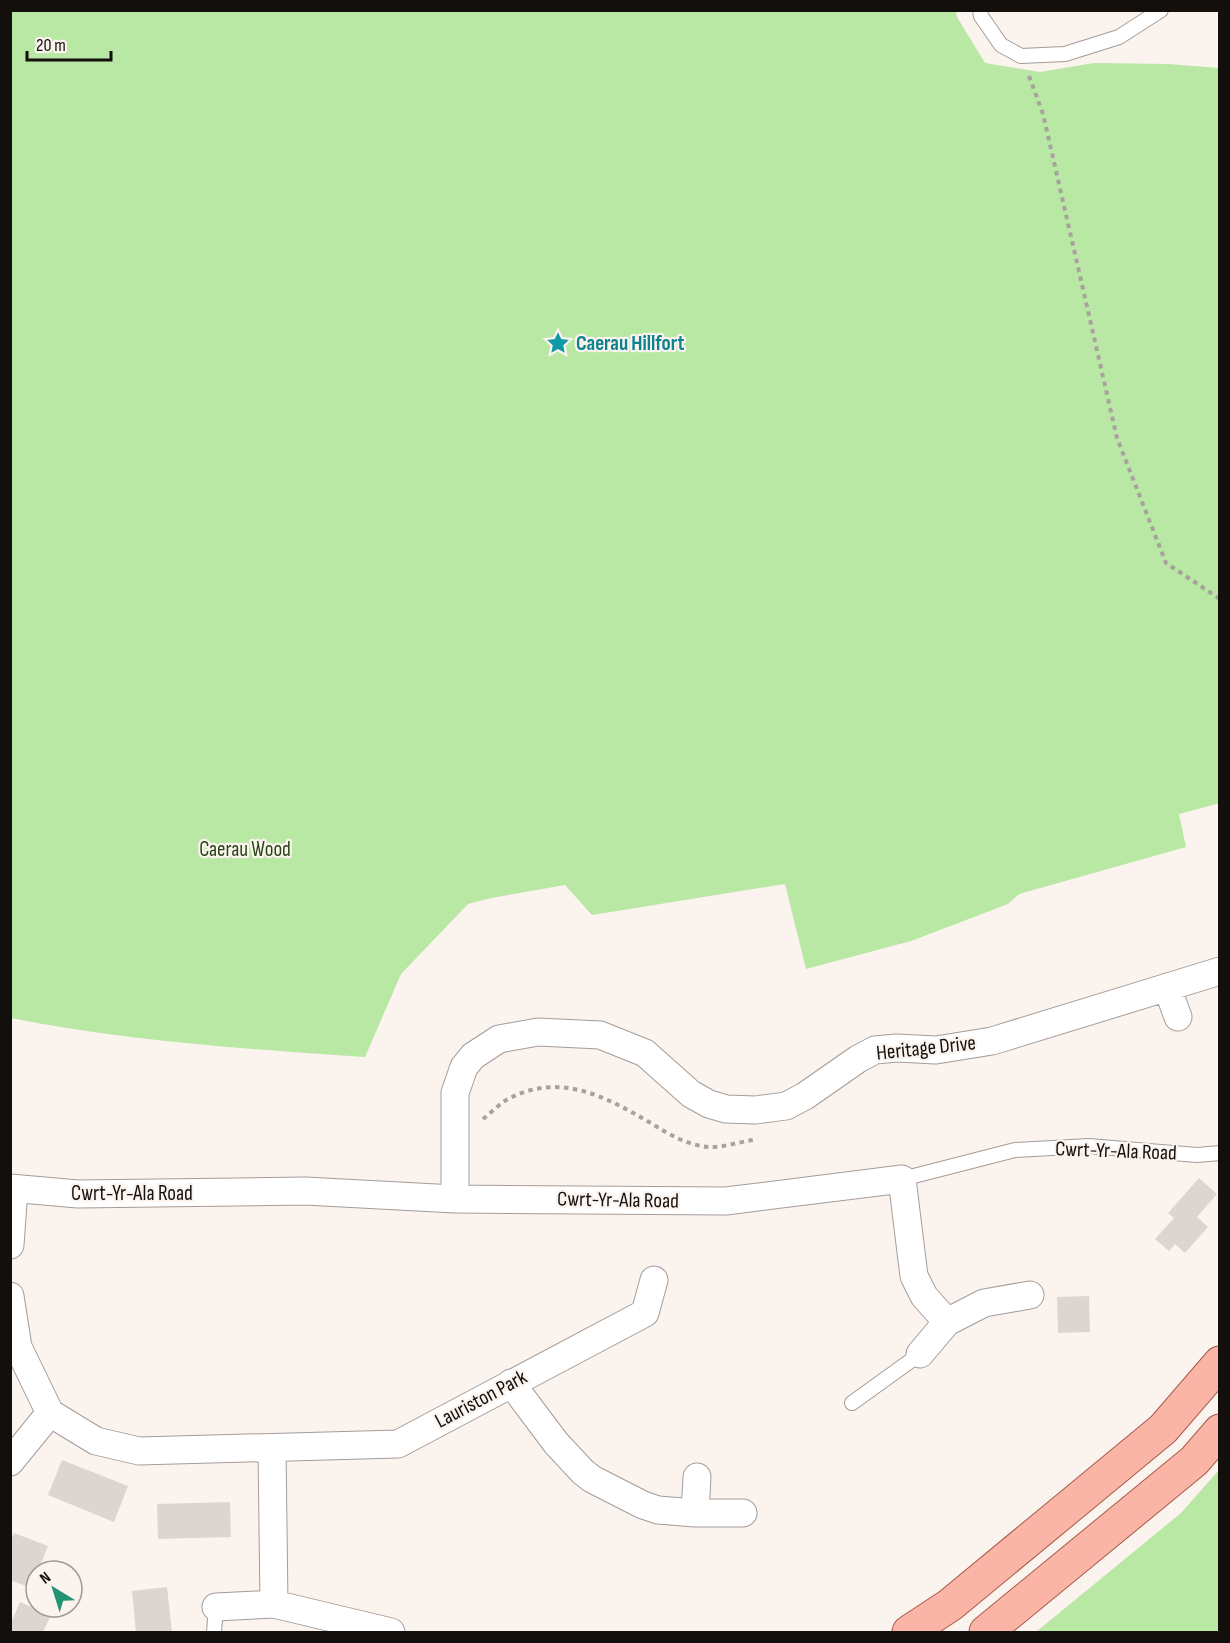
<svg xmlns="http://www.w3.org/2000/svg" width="1230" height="1643" viewBox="0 0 1230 1643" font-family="'Sofia Sans Condensed',sans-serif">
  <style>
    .green { fill: #b9e7a4 }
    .building { fill: #ddd6d0 }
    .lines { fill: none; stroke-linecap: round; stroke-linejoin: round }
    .lane-casing { stroke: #a49c98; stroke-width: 16 }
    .street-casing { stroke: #a49c98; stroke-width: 29 }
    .primary-casing { stroke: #a65b4a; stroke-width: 35 }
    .path { stroke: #a8a19d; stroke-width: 4; stroke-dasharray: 4.5 4.5; stroke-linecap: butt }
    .lane { stroke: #fff; stroke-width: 14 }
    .street { stroke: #fff; stroke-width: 27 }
    .primary { stroke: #fab5a6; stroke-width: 33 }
    .labels { text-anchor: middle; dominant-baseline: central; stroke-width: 4.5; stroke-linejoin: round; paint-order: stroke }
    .culture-label { font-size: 21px; font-weight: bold; fill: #0d838f; stroke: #fbf3ee; text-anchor: start }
    .park-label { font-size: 21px; fill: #264514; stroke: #fbf3ee }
    .street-label { font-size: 21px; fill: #120f0d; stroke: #fbf3ee }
  </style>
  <rect width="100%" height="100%" fill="#fbf3ee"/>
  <path class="green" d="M956,10L957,17L985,63L1040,72L1094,63L1168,64L1219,68L1220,803L1179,814L1186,847L1019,894L1008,904L911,941L806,969L785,884L592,915L565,885L491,898L468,904L401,974L365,1057C247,1049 127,1041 11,1018V11Z
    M1219,1470V1632H1036L1181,1513Z"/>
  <path class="building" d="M1199,1178L1217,1194L1197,1217L1208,1227L1185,1253L1175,1244L1169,1251L1155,1239L1174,1218L1168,1213Z
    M1089,1296L1090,1332L1058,1333L1057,1297Z
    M62,1460L128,1486L114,1522L48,1495Z
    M230,1502L231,1537L158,1539L157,1504Z
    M14,1533L48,1546L38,1571H36L31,1588L10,1580V1542Z
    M167,1587L172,1632H136L132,1591Z
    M20,1602L51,1615L43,1632H10V1625Z"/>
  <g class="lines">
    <g class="lane-casing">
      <path id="lane" d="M980,10L981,16L1001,45L1021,56L1065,54L1119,37L1161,10
        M902,1179L1015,1150L1089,1146L1197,1155L1220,1153
        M852,1403L920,1354
        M214,1632L216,1607"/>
    </g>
    <g class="street-casing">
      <path id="street" d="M1167,987L1178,1017
        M10,1188L78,1194L305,1191L455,1199L726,1201L902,1179L914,1276L924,1296L947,1322
        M455,1199V1093L464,1067L473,1056L499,1039L538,1032L600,1035L645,1053L691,1094L709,1104L726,1109L756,1110L786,1106L805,1096L858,1059L875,1050L897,1048L936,1050L992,1041L1220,971
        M10,1245L14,1189
        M10,1296L18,1347L50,1413L96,1441L139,1451L398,1444L645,1313L654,1280
        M920,1354L947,1322L984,1303L1030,1295
        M511,1383L556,1443L583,1472L592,1479L643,1505L658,1510L695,1513H743
        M272,1448L274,1604
        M10,1462L50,1413
        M695,1513L697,1477
        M216,1607L274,1604L391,1632"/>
    </g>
    <g class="primary-casing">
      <path id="primary" d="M909,1632L950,1605L1163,1429L1220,1363
        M986,1632L1194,1461L1220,1431"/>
    </g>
    <path class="path" d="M1029,76L1043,114L1117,438L1166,563L1220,599
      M483,1119C492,1112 502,1101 512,1097C562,1073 606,1097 649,1122C667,1133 686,1145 708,1147C721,1148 739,1142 753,1140"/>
    <use href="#lane" class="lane"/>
    <use href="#street" class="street"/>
    <use href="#primary" class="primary"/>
  </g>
  <defs>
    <g id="sight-bare" transform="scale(1.8)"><path d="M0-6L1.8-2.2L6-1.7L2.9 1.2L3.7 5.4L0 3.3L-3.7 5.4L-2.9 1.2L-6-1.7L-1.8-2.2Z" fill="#0f9aa8" stroke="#fbf3ee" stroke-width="2.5" paint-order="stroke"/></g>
  </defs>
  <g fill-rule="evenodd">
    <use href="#sight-bare" x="558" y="343"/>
  </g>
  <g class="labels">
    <g class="culture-label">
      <text x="576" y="343">Caerau Hillfort</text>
    </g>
    <g class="park-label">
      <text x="245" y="849">Caerau Wood</text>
    </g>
    <g class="street-label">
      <text transform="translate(926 1048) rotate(-6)">Heritage Drive</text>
      <text transform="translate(1116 1151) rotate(2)">Cwrt-Yr-Ala Road</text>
      <text x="132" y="1193">Cwrt-Yr-Ala Road</text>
      <text transform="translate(618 1200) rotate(1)">Cwrt-Yr-Ala Road</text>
      <text transform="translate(481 1399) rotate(-28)">Lauriston Park</text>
    </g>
  </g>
  <rect width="1230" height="1643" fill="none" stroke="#120f0d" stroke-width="24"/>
  <g transform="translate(54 1589) rotate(322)"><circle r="28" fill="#fbf3ee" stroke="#9e9894" stroke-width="1.5"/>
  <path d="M0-4.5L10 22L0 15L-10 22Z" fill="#239374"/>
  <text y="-9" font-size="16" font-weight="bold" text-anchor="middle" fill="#120f0d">N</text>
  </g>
  <path d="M27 51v9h84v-9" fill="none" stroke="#120f0d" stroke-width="3"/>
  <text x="36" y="51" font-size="18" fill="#120f0d" stroke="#fbf3ee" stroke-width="4.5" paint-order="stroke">20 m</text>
</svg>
